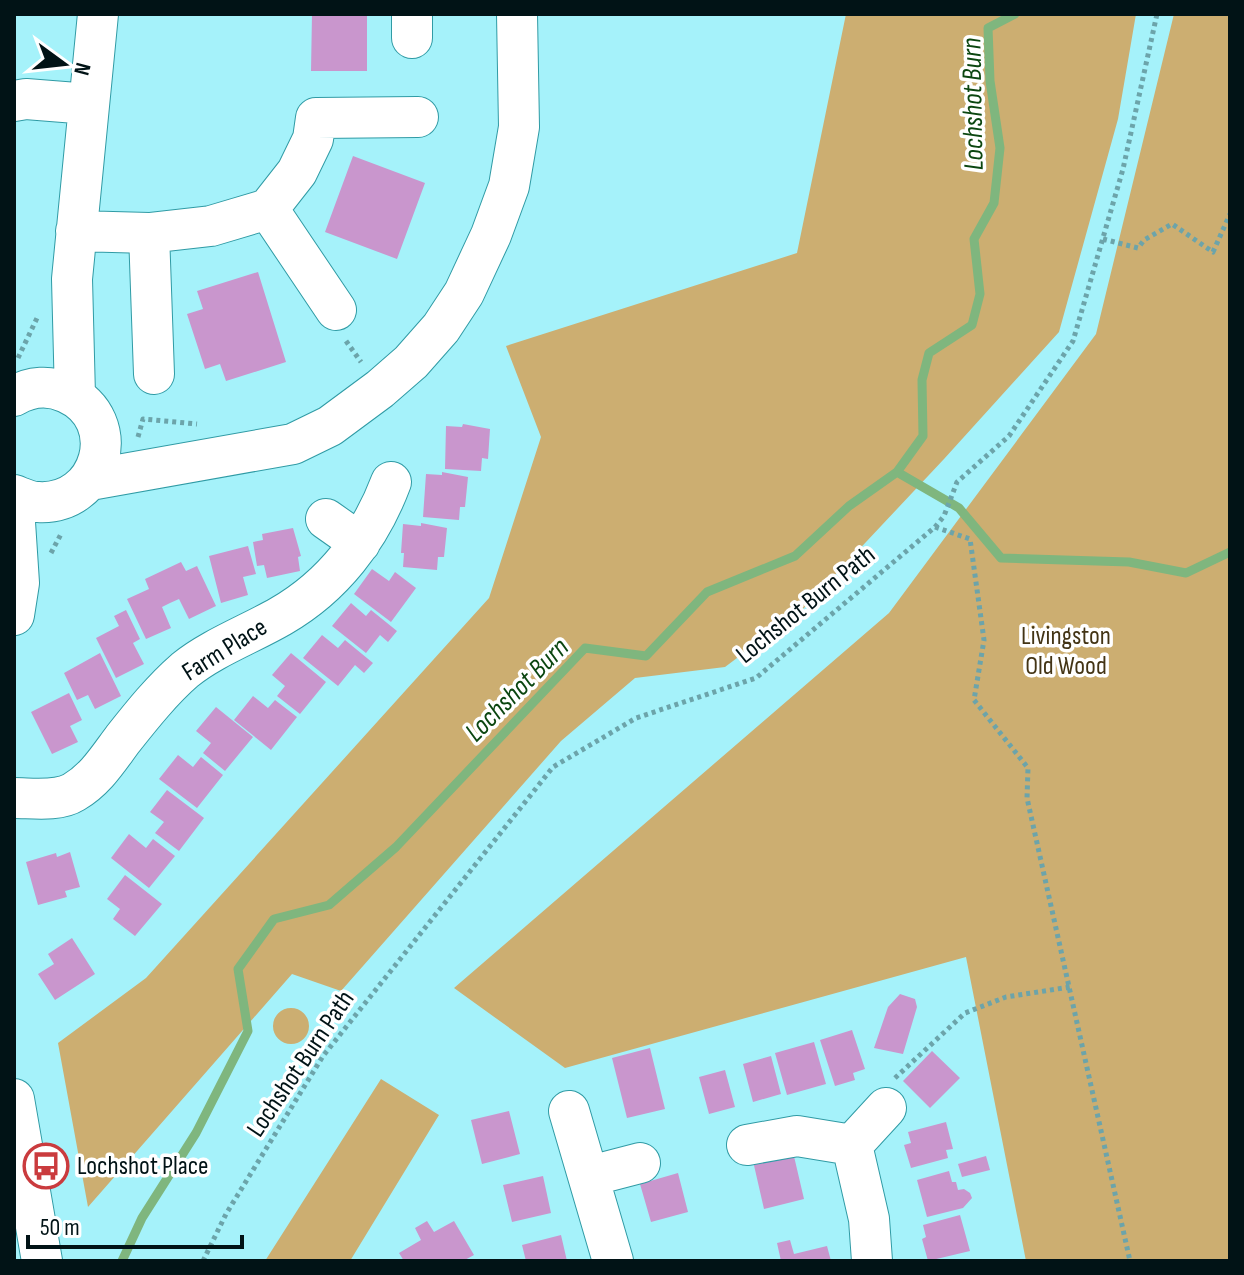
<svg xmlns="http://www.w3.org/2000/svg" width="1244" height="1275" viewBox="0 0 1244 1275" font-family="'Sofia Sans Condensed',sans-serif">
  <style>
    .green { fill: #ccae71 }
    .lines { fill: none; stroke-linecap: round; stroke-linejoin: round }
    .stream { stroke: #7fb67e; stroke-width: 9 }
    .building { fill: #c996cd }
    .minor-casing { stroke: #309ba5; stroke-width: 42 }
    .path { stroke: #6ca4aa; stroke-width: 5; stroke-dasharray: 4 4; stroke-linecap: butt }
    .minor { stroke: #fff; stroke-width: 40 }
    .labels { text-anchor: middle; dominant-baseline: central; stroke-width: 7; stroke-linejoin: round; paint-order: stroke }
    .street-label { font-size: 26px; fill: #011316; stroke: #fff }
    .park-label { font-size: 26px; fill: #433415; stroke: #fff }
    .poi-label { font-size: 26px; fill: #011316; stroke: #fff; text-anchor: start }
    .water-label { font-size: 28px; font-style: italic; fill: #0b4610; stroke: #fff }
  </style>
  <rect width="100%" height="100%" fill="#a5f2fa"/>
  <path class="green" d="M846,14H1136L1118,119L1059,332L944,459L804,608L725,667L635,678L561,741L341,991L292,974L88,1207L58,1043L146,978L489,598L541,437L506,346L797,253Z
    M1174,14H1230V1261H1026L966,957L565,1068L454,988L889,613L1096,334Z
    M273 1026a18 18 0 1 1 36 0a18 18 0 1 1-36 0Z
    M381,1079L439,1115L350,1261H265Z"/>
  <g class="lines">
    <path class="stream" d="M897,472L959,508L1001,558L1129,562L1186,573L1230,552
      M122,1261L142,1218L196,1133L248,1031L238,969L274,919L329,905L396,847L585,648L646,656L707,592L795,556L849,506L897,472L923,436L922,380L929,353L972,325L980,294L974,239L994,203L1000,148L990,81L988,28L1015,14"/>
  </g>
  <path class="building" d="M312,14H367V71H311Z
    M353,156L425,183L397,259L325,232Z
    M258,272L286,362L226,381L220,364L205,369L187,314L203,309L197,291Z
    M463,424L490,429L488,459L482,458L481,471L445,469L446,426L462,427Z
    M442,472L468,477L465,507H460L459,520L423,517L426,474L442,475Z
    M421,523L447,528L444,557H438L437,570L403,567L404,553H401L403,524L421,526Z
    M293,528L301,556L298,557L300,571L267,578L264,565L257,566L253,542L263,540L262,534Z
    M248,546L256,574L243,577L248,595L221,603L209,556Z
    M181,562L186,571L197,566L216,606L189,619L179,599L170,603L162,607L171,628L146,639L127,599L149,589L145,579Z
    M372,569L389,581L395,572L416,588L391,622L354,594Z
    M351,603L366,616L371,610L397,631L388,642L380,635L366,653L332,626Z
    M126,610L140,639L133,643L144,664L116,678L96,638L119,626L114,616Z
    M322,635L338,648L345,640L373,663L364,673L355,665L338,686L303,658Z
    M100,653L121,696L95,709L88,695L77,700L64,673Z
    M291,653L326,682L300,714L277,696L285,686L272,675Z
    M69,693L82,720L70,726L78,742L52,754L31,712Z
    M253,696L268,708L275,700L297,717L271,750L234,720Z
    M216,707L253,737L225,771L203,753L211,743L196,731Z
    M178,755L193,767L201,757L223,775L197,808L159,779Z
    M167,790L204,818L179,851L155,833L164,822L150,812Z
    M129,834L146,848L153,839L175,856L149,888L111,858Z
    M70,852L80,887L65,891L67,897L38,905L26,862L56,853L57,857Z
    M125,875L162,904L135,936L113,919L120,909L107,899Z
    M72,938L95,974L55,1000L38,974L54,964L48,954Z
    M900,994L915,999L917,1007L903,1054L874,1048L888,1007Z
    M852,1030L865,1069L853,1073L855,1080L835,1086L820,1040Z
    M814,1042L826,1084L787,1095L775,1053Z
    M650,1048L665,1109L627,1118L612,1058Z
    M932,1051L960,1078L930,1108L903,1081Z
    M771,1056L781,1094L753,1102L743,1064Z
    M725,1070L735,1107L709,1114L699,1077Z
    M509,1111L520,1154L482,1164L471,1120Z
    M946,1122L953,1149L946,1150L948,1158L911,1168L904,1145L911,1143L908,1132Z
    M793,1152L804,1199L764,1209L753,1161Z
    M986,1156L990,1170L962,1177L958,1164Z
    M949,1171L952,1182H956L958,1190L964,1189L970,1193L972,1198L963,1208L927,1217L917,1180Z
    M678,1173L688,1212L651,1222L640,1184Z
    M543,1176L551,1213L512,1222L503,1185Z
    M960,1215L970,1251L928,1261L922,1239L926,1237L923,1225Z
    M427,1221L434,1232L454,1221L474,1255L463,1261H404L399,1253L421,1240L415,1228Z
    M561,1235L567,1261H526L522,1245Z
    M790,1240L794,1254L827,1246L831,1261H781L777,1243Z"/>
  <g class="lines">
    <g class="minor-casing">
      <path id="minor" d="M412,38V14
        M14,101L26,99L89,104
        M268,209L336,310
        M76,231L149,233L211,226L268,209L297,172L313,139L316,118L418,117
        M149,233L154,374
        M14,396C31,386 50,385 67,393C126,420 102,506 38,502C30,502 22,498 14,495
        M75,396L72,279L98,14
        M90,480L293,444L330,426L380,389L411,362L441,328L464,293L491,235L509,186L519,127L517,14
        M14,507L19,583L14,615
        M326,519L360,543
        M14,798C32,798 58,802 74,792C96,779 108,759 123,739C142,715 162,690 185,670C212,648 250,634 281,616C333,586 370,538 391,482
        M14,1099L42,1261
        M569,1111L613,1261
        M747,1145L797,1136L852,1145L869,1219L872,1261
        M852,1145L886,1108
        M590,1176L640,1163"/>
    </g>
    <path class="path" d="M1103,239L1138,248L1144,240L1172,224L1213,252L1230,214
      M346,341L361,362
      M18,358L38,316
      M138,437L143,419L197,424
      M935,527L970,539L984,640L974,700L1028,768L1027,798L1130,1261
      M51,553L61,534
      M895,1078L965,1013L1006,997L1070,987
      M203,1261L226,1214L323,1056L553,767L636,718L756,678L935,527L944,516L957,482L1009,436L1073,341L1123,169L1157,14"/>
    <use href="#minor" class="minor"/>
  </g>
  <defs>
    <g id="bus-ring" transform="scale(2.3)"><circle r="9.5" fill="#fff" stroke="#ca3b3e" stroke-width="1.5"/><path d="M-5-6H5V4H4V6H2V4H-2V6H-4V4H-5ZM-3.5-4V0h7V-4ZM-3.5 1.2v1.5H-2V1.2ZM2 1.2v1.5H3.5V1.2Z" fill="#ca3b3e"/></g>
  </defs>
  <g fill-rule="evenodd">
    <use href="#bus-ring" x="46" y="1166"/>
  </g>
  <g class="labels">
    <g class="street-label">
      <text transform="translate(806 605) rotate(-39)">Lochshot Burn Path</text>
      <text transform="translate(225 650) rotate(-32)">Farm Place</text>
      <text transform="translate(301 1064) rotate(-56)">Lochshot Burn Path</text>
    </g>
    <g class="park-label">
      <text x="1066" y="636">Livingston<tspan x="1066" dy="30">Old Wood</tspan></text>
    </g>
    <g class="poi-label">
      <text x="77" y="1166">Lochshot Place</text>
    </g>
    <g class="water-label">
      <text transform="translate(973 104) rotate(-91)">Lochshot Burn</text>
      <text transform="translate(517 690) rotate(-45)">Lochshot Burn</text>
    </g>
  </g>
  <rect width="1244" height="1275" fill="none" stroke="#011316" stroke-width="32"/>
  <g transform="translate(64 64) rotate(105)" stroke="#ffffff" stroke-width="6" paint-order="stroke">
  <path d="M0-6L14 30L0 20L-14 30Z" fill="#011316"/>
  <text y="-12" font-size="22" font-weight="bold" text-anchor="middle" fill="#011316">N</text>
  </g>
  <path d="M28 1235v12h214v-12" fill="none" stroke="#011316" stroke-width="4"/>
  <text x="40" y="1235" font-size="24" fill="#011316" stroke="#ffffff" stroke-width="6" paint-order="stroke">50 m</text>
</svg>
